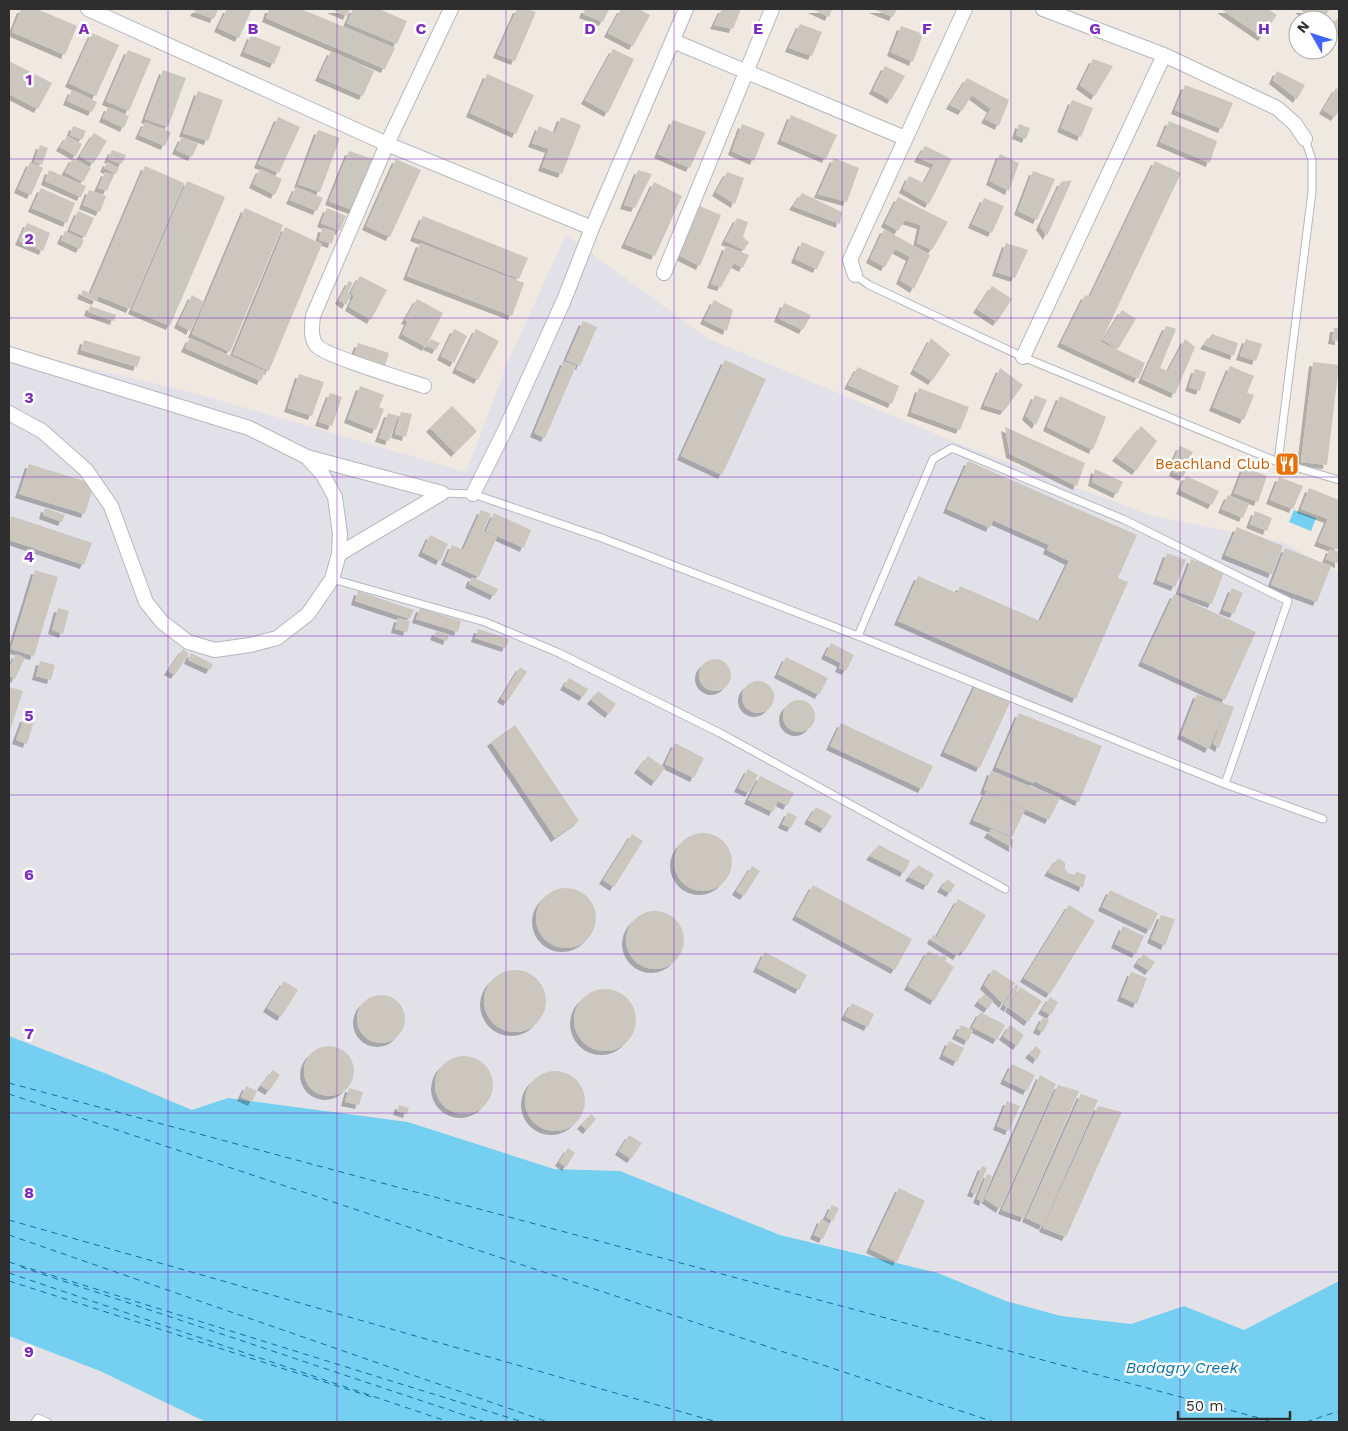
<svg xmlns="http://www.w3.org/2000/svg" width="1348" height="1431" viewBox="0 0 1348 1431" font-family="'Work Sans',sans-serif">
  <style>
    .industrial { fill: #e3e1e8 }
    .water { fill: #75cff0 }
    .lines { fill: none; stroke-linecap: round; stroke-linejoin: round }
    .ferry { stroke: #0d6fa3; stroke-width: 1; stroke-dasharray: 6 5; stroke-linecap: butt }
    .building { fill: #cbc7bf; filter: url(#shadow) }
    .lane-casing { stroke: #b4b7c1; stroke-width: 9 }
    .street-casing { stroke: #b4b7c1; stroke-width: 16 }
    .lane { stroke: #fff; stroke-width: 7 }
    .street { stroke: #fff; stroke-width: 14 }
    .grid { fill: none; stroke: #7b2cbf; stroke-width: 1; stroke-opacity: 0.55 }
    .labels { text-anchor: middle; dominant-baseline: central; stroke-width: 5; stroke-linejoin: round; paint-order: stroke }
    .food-label { font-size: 15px; fill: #c56008; stroke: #fff; text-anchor: end }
    .water-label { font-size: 16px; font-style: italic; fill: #0d6fa3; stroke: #fff }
    .grid-label { font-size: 16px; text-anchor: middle; font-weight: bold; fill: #7b2cbf; stroke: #fff; stroke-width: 5; stroke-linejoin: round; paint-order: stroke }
  </style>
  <defs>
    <filter id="shadow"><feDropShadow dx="-4" dy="4" stdDeviation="0" flood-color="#0004"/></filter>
  </defs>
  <rect width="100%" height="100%" fill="#efe9e1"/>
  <path class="industrial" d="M566,235L709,339L967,447L1153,516L1282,542L1339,573V1281L1244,1330L1184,1306L1131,1324L1061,1316L1006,1301L938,1273L780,1235L620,1171L554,1169L408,1122L228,1098L192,1110L107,1074L9,1036V349L198,394L466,472L509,359Z
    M9,1336L100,1371L206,1422H9Z"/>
  <path class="water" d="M1294,510L1316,518L1311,531L1289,522Z
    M9,1036L107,1074L192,1110L228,1098L408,1122L554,1169L620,1171L780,1235L938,1273L1006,1301L1061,1316L1131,1324L1184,1306L1244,1330L1339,1281V1422H206L100,1371L9,1336Z"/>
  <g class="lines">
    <path class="ferry" d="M9,1083L1274,1422
      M9,1094L994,1422
      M9,1220L717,1422
      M9,1235L548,1422
      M9,1262L523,1422
      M21,1267L485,1422
      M9,1273L449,1422
      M9,1281L375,1398
      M1306,1422L1339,1411"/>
  </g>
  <path class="building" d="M21,9H37L77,26L65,55L12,32Z
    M196,9H218L214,19L194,12Z
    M227,9H252L239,38L218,28Z
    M269,9H301L395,48L385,69L266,18Z
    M331,9H350L347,16Z
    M353,9H379L407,21L397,44L347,23Z
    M517,9H528L536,12L515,61L497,54Z
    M585,9H609L603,22L583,14Z
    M621,9H639L650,15L633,46L608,33Z
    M722,9H741L733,29L714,25Z
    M812,9H832L829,17Z
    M873,9H897L893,17Z
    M1221,9H1268L1277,15L1262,37Z
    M1299,9H1330L1322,20H1315Z
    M1339,16V37L1330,30Z
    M800,24L822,32L812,56L789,48Z
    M901,26L923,34L913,62L891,52Z
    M92,33L119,45L96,96L69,83Z
    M251,35L281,47L274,64L244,52Z
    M613,49L634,59L608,113L585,100Z
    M128,50L151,59L129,111L106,101Z
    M331,51L374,71L363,96L319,77Z
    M1093,59L1113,66L1095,96L1080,85Z
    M9,61L52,83L38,109L9,94Z
    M885,66L905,76L891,100L873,90Z
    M163,70L186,78L168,127L145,119Z
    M1277,71L1305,85L1297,99L1273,80Z
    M487,74L534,95L516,134L470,113Z
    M967,78L1009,100L999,126L985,119L991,109L972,95L962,111L950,105Z
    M1185,85L1233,103L1222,129L1175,110Z
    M1336,88L1339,90V110L1335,117L1323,110Z
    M72,90L97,102L92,112L67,101Z
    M198,91L223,100L208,141L183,133Z
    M1072,100L1093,108L1081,137L1061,128Z
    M108,107L129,116L124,128L103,118Z
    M791,115L837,135L826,159L781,140Z
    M278,117L300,127L279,173L258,164Z
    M561,117L581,125L562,174L542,167L549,149L532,143L539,126L555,133Z
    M673,120L706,132L690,168L658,154Z
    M1169,121L1217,141L1210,163L1160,142Z
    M145,122L171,132L165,146L139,135Z
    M742,124L765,133L754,161L732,151Z
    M1019,124L1030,128L1026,139L1016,135Z
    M73,126L86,131L82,140L70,135Z
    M318,130L340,138L320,192L298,184Z
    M94,133L107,141L93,164L80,156Z
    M67,136L82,144L76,156L60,147Z
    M182,137L198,144L192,157L176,150Z
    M40,145L48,148L42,165L34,162Z
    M925,146L952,159L929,204L903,189L909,176L924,183L934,164L918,158Z
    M112,150L126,155L122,164L108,159Z
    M349,151L376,160L355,211L329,201Z
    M1000,154L1019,163L1009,191L990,181Z
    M73,158L91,168L83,182L65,172Z
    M834,158L859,168L847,202L818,194Z
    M396,159L421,170L390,237L366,226Z
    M1155,161L1181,173L1101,342L1145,363L1138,379L1061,343L1085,295L1090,297Z
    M30,162L43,168L31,195L18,189Z
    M107,162L119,168L116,174L104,168Z
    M145,166L184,183L130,309L91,293Z
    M260,169L282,179L275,195L253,184Z
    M49,170L86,186L81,197L45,181Z
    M638,170L652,174L635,208L624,205Z
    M1033,171L1055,179L1037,220L1018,211Z
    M105,172L114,175L107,191L98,188Z
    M727,172L744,178L735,204L716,192Z
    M1072,180L1047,236L1040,226L1061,182Z
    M187,181L225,197L170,326L132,310Z
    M654,182L682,196L655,256L625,244Z
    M296,187L323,198L317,211L290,200Z
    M41,188L75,203L67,223L32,208Z
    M89,190L106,196L100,212L83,205Z
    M802,193L842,212L840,224L793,206Z
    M898,197L948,222L932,250L917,243L921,225L905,220L898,231L885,223Z
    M984,198L1004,206L992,233L972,224Z
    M697,205L721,215L700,266L678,255Z
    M245,208L283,225L230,352L192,334Z
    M327,208L346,216L340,231L321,223Z
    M78,211L94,218L85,237L70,230Z
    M423,216L528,258L519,279L414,237Z
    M737,218L748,222L743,237L749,242L744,250L725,241Z
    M27,223L50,233L43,251L19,241Z
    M285,227L322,244L269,371L233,354Z
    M322,228L335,231L332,244L319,240Z
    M884,229L930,255L914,289L900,280L910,257L895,249L885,267L870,259Z
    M65,231L84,240L80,249L61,240Z
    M802,242L825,252L817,269L795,259Z
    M420,243L524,283L512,316L407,276Z
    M1006,243L1028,250L1015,278L996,272Z
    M726,246L749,255L743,268L734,263L721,287L711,284Z
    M360,276L387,290L371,320L349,307L354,296L351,292Z
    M349,281L353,283L348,292L351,295L346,305L339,300Z
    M992,286L1012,299L997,322L977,309Z
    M83,290L98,297L96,301L81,295Z
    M192,295L204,302L190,331L178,324Z
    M417,299L443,313L426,347L402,334L408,321L405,320Z
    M714,300L733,310L727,331L704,320Z
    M784,303L811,315L803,330L778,318Z
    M90,306L116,315L114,321L88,312Z
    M1122,310L1136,319L1118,349L1103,340Z
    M583,321L597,327L580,366L566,360Z
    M1166,326L1176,329L1160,368L1168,371L1185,339L1195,347L1175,394L1142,379Z
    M1334,328H1339V341L1332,340Z
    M454,329L467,336L454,363L441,356Z
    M476,329L499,341L478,380L456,369Z
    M1212,334L1238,343L1234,356L1204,345Z
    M190,338L265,371L261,381L185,348Z
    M931,338L950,354L932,381L914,370Z
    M431,339L440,343L436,350L427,346Z
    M1246,339L1262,344L1256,361L1240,356Z
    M84,340L141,357L137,367L81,350Z
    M358,343L389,353L384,369L353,359Z
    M725,360L766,379L722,475L681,456Z
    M564,361L576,366L545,438L534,433Z
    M1313,362L1339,365L1327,465L1301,462Z
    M1230,366L1254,376L1247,393L1254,395L1244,420L1213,407Z
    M858,367L899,386L892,404L848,385Z
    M1000,368L1023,385L1004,411L984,405Z
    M1195,369L1206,372L1200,391L1189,387Z
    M299,374L324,382L312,416L288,408Z
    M360,386L384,395L379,407L384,409L376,430L348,419Z
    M919,388L969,407L960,430L911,412Z
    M330,393L342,397L332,426L319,422Z
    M1035,395L1047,400L1036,425L1026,416Z
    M1060,396L1106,417L1093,450L1047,427Z
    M452,406L477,431L455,453L430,428Z
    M401,412L412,414L406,437L395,434Z
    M388,413L398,416L389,441L379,438Z
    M1141,426L1157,441L1136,471L1116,457Z
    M1005,427L1085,463L1077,486L1010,454Z
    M1180,446L1193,452L1186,467L1173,461Z
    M968,461L1137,535L1118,578L1128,582L1076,699L898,621L918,576L957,593L960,586L1040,621L1069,561L1047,550L1049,545L993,520L990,528L947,509Z
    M29,464L94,484L85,514L19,494Z
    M1176,464L1187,469L1183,477L1173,472Z
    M1244,467L1267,476L1258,502L1234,493Z
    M1095,469L1123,482L1117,494L1092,482Z
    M1186,476L1219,491L1212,505L1180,490Z
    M1279,477L1303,486L1293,509L1270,500Z
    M1309,488L1339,500V550L1318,542L1328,519L1301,509Z
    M1228,495L1249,504L1243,518L1222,509Z
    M45,508L65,515L62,522L43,515Z
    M481,510L491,514L483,531L497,537L479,577L445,561L452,545L463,550Z
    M1255,511L1272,518L1267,531L1250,524Z
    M494,513L531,530L524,548L486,531Z
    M11,516L92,543L84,565L9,540Z
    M1237,527L1283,546L1272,574L1225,555Z
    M430,535L448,544L440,561L422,552Z
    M1285,548L1331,566L1317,602L1271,585Z
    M1330,549L1339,552V564L1326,559Z
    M1167,553L1186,560L1175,587L1157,580Z
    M1191,559L1224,572L1212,604L1179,592Z
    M35,570L58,577L34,656L11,649Z
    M472,577L498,589L494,596L469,584Z
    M1232,588L1243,593L1234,614L1223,610Z
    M358,591L414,610L410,619L355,601Z
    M1174,594L1256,632L1225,700L1142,662Z
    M58,608L69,611L63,634L52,630Z
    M420,608L461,621L458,632L416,619Z
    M398,618L410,621L407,632L395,629Z
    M478,629L509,639L506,648L475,638Z
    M436,631L449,635L447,641L434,636Z
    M831,643L854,655L846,671L839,668L841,663L825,655Z
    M183,649L189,654L175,675L168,671Z
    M191,653L213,664L210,670L188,660Z
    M16,654L25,658L15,679L9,676V669Z
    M786,657L828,678L819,695L778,674Z
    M699 675a16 16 0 1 1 32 0a16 16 0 1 1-32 0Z
    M40,661L55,665L51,680L36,676Z
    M520,667L527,672L507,702L501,698Z
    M569,678L588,689L583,697L564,686Z
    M742 697a16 16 0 1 1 32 0a16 16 0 1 1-32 0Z
    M977,682L1012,698L980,768L944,752Z
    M9,687L23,691L9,733Z
    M598,691L616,704L609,714L591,700Z
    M1197,694L1234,707L1219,748L1213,744L1226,708L1209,749L1181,735Z
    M783 716a16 16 0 1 1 32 0a16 16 0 1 1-32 0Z
    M1019,713L1102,746L1079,802L1034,781L1033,783L996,767Z
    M24,718L34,721L27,744L16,740Z
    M841,723L933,766L922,789L830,746Z
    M515,725L579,821L555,838L491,742Z
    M675,743L704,758L694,778L665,764Z
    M648,756L665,768L655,782L638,769Z
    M748,769L758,775L749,793L738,788Z
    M991,771L1060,798L1049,820L984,790Z
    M760,776L794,793L787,806L778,801L773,812L748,800Z
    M986,792L1025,810L1012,837L973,820Z
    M816,807L832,816L824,829L808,820Z
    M788,812L797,817L791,828L782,824Z
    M991,829L1013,839V848L988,834Z
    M674 862a29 29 0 1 1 58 0a29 29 0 1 1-58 0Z
    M632,834L643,841L614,887L603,880Z
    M879,845L910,861L904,873L870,856Z
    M1058,858L1065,863V869L1068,873L1074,875L1077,872L1086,875L1083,888L1048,872Z
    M918,865L934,874L927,886L909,877Z
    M752,866L760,871L744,896L736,891Z
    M947,879L955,885L950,893L941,888Z
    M813,885L912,939L895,970L796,916Z
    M536 918a30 30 0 1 1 60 0a30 30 0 1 1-60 0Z
    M1110,890L1158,913L1150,930L1102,907Z
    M958,899L986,915L964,952L961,950L957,956L931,940L933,935L950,945L937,936Z
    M1069,905L1095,921L1050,994L1024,978Z
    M626 940a29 29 0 1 1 58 0a29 29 0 1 1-58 0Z
    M1161,915L1175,919L1165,946L1151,939Z
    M1123,926L1144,936L1136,954L1115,944Z
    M928,951L941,957L945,954L947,958L945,961L954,967L934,1001L908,986Z
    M765,952L807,975L799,990L757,968Z
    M1143,954L1155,962L1149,971L1137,963Z
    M993,969L1015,983L1003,1004L984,985Z
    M484 1001a31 31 0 1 1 62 0a31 31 0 1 1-62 0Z
    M1131,972L1147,978L1137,1004L1121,997Z
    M284,981L298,990L281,1017L267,1008Z
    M1016,984L1019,986L1008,1008L1004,1005Z
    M1020,987L1042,1001L1028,1022L1009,1008Z
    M574 1020a31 31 0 1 1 62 0a31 31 0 1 1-62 0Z
    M984,994L993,1001L988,1009L978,1002Z
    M357 1019a24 24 0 1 1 48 0a24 24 0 1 1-48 0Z
    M1050,997L1058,1002L1051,1015L1042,1010Z
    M852,1003L874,1014L868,1027L845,1016Z
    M980,1012L1005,1025L997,1040L972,1027Z
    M1043,1017L1049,1020L1043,1032L1037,1029Z
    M961,1025L973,1030L968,1041L956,1035Z
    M1010,1025L1024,1035L1017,1046L1003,1036Z
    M949,1041L964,1048L957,1062L943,1055Z
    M1036,1046L1041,1051L1037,1060L1029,1054Z
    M304 1071a25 25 0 1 1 50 0a25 25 0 1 1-50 0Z
    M435 1085a29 29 0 1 1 58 0a29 29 0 1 1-58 0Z
    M1012,1064L1035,1075L1027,1091L1004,1080Z
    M273,1070L280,1075L269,1091L261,1086Z
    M525 1101a30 30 0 1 1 60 0a30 30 0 1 1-60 0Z
    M1040,1075L1056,1084L1000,1209L985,1199Z
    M1058,1085L1079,1091L1024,1218L1002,1210Z
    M246,1086L257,1091L252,1102L241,1097Z
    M349,1088L363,1092L359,1105L345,1102Z
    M1081,1094L1098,1100L1043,1226L1026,1218Z
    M1007,1101L1020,1106L1009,1131L997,1126Z
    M399,1105L409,1108L407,1114L397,1111Z
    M1098,1106L1122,1112L1066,1237L1043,1228Z
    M591,1114L596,1119L587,1130L581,1125Z
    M629,1135L642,1143L631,1159L619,1151Z
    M568,1148L575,1153L566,1167L559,1162Z
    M982,1166L987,1168L976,1194L971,1192Z
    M987,1174L992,1176L983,1202L977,1199Z
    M899,1188L925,1201L897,1262L870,1249Z
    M832,1205L839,1208L833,1221L826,1217Z
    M821,1219L830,1224L823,1239L814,1235Z"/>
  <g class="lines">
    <g class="lane-casing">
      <path id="lane" d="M855,275L869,285L1023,357L1278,462L1312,192V160L1305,139
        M1278,462L1339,480
        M442,493L473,494L602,538L858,636L1225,784L1323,819
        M332,579L485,622L559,653L720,733L1005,889
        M858,636L933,459L952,448L1125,520L1288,601L1225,784
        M35,1422L38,1418L47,1422"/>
    </g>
    <g class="street-casing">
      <path id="street" d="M88,9L387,144L592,228
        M1043,9L1164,55L1277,108L1295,124L1305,139
        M673,41L905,138
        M664,273L772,9
        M855,275L850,260L965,9
        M9,354L249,428L307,457L323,475L335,497L340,534L339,554L332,579L308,614L277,638L250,645L215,650L188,642L162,622L146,602L111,506L86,470L42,431L9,413
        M1023,357L1164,55
        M424,386C406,380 326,356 317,346C310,338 312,326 313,316L387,144L451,9
        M307,457L442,493
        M473,494L506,428L564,300L592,228L686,9
        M339,554L442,493"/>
    </g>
    <use href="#lane" class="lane"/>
    <use href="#street" class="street"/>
  </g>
  <path class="grid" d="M168,9V1422M337,9V1422M506,9V1422M674,9V1422M842,9V1422M1011,9V1422M1180,9V1422M9,159H1339M9,318H1339M9,477H1339M9,636H1339M9,795H1339M9,954H1339M9,1113H1339M9,1272H1339"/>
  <defs>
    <g id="restaurant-square" transform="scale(1.25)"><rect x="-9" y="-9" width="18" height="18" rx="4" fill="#e8710a" stroke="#fff"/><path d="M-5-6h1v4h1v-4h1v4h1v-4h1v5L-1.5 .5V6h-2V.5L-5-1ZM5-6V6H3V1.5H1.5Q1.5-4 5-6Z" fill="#fff"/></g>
  </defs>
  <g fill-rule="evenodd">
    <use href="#restaurant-square" x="1287" y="464"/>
  </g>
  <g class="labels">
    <g class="food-label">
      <text x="1270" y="464">Beachland Club</text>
    </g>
    <g class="water-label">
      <text x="1182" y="1367">Badagry Creek</text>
    </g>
  </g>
  <g class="grid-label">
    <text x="84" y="34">A</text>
    <text x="253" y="34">B</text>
    <text x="421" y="34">C</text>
    <text x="590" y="34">D</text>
    <text x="758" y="34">E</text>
    <text x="927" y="34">F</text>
    <text x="1095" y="34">G</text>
    <text x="1264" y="34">H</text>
    <text x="29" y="85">1</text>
    <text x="29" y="244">2</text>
    <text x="29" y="403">3</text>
    <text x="29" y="562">4</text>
    <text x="29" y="721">5</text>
    <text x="29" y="880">6</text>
    <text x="29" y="1039">7</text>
    <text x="29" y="1198">8</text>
    <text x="29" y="1357">9</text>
  </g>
  <rect width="1348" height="1431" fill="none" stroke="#2e2e2e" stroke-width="20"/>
  <g transform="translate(1313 35) rotate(309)"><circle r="24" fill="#ffffff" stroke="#ababab"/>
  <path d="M0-4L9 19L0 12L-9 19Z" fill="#4264fb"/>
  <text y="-8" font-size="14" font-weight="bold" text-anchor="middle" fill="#2e2e2e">N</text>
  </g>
  <path d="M1178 1411v8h112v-8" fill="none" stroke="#2e2e2e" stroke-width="2.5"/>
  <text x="1186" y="1411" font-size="15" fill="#2e2e2e" stroke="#ffffff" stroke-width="4" paint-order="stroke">50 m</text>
</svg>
